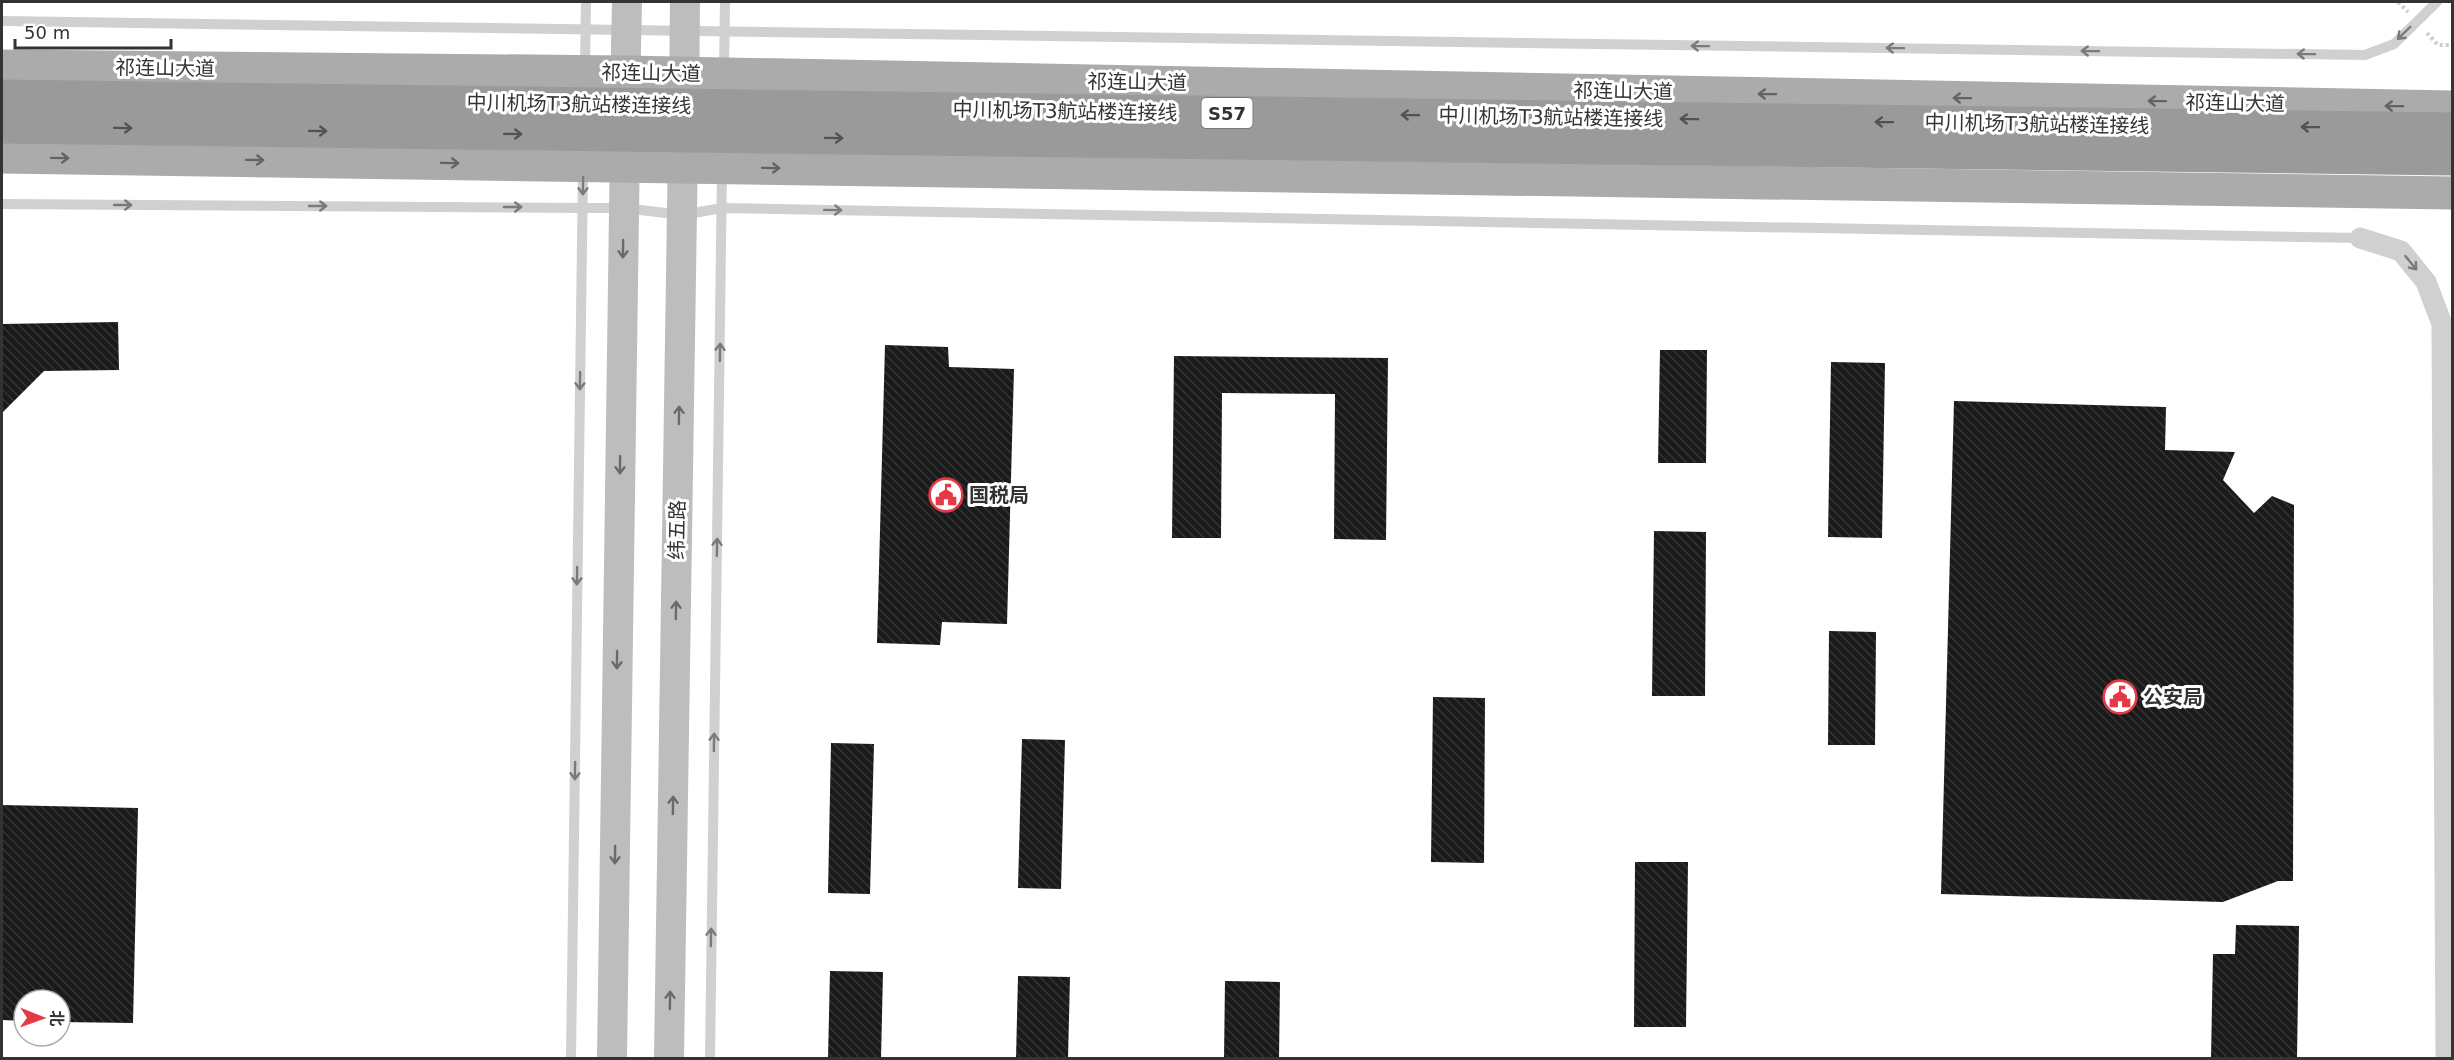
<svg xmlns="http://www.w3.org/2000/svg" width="2454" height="1060" viewBox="0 0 2454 1060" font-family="'DejaVu Sans','Noto Sans SC',sans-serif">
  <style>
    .building { fill: url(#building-back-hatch) }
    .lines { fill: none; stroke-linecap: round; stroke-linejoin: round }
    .path { stroke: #cdcdcd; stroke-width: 4; stroke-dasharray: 3 3; stroke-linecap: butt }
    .lane { stroke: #d0d0d0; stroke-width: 10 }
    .street { stroke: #d0d0d0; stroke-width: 21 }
    .secondary { stroke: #bdbdbd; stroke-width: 30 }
    .primary { stroke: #ababab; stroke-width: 33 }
    .highway-bridge { stroke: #9a9a9a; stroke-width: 33 }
    .oneway { stroke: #7a7a7a }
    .oneway2 { stroke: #636363 }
    .oneway3 { stroke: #525252 }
    .oneway4 { stroke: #6a6a6a }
    .labels { text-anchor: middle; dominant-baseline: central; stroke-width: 6; stroke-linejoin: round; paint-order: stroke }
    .shield { fill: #fff; stroke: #707070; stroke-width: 1.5 }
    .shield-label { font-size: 18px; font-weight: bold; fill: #333 }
    .street-label { font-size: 20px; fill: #333; stroke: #fff }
    .poi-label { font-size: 20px; font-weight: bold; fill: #333; stroke: #fff; text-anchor: start }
  </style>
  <defs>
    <pattern id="building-back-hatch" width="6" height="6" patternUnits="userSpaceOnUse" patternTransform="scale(1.5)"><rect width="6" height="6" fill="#1a1a1a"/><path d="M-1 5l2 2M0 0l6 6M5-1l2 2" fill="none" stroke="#333"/></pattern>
  </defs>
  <rect width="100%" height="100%" fill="#fff"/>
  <path class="building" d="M118,322L119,370L44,371L2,413V324Z
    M885,345L948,347L949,367L1014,369L1007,624L942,622L940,645L877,643Z
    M1660,350H1707L1706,463H1658Z
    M1174,356L1388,358L1386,540L1334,539L1335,394L1222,393L1221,538H1172Z
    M1831,362L1885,363L1882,538L1828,537Z
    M1954,401L2166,407L2165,450L2235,452L2223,480L2254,513L2272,496L2294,505L2293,881H2278L2223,902L1941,894Z
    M1654,531L1706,532L1705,696H1652Z
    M1829,631L1876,632L1875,745H1828Z
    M1433,697L1485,698L1484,863L1431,862Z
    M1022,739L1065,740L1061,889L1018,888Z
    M831,743L874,744L870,894L828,893Z
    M2,805L138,808L133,1023L60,1022V1000H24V1021L2,1020Z
    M1635,862H1688L1686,1027H1634Z
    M2236,925L2299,926L2297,1059H2211L2213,954H2235Z
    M830,971L883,972L881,1059H828Z
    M1018,976L1070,977L1068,1059H1016Z
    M1225,981L1280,982L1279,1059H1224Z"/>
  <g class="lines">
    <path class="path" d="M2398,2L2408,12
      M2427,33L2438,45H2452"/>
    <path class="lane" d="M2,21L2365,55L2394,44L2437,2
      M585,67L586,2
      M724,71L725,2
      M2,204L583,208H624L682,215L722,208L2360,238
      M571,1058L583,170
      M710,1058L722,171"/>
    <path class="street" d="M2360,238L2401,251L2426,282L2442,324L2446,1058"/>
    <path class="secondary" d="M625,97L627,2
      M684,99L685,2
      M612,1058L625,142
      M669,1058L683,144"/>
    <path class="primary" d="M2,66L626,72L2452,107
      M2,157L2452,193"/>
    <path class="highway-bridge" d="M2,96L2452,129
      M2,127L2452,159"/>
  </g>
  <defs><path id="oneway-shaft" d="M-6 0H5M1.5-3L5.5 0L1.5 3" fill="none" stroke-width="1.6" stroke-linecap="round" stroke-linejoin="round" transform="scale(1.5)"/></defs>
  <g class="oneway">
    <use href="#oneway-shaft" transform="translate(2404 33) rotate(136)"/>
    <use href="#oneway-shaft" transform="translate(1700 46) rotate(-179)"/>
    <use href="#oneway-shaft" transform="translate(1895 48) rotate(-179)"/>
    <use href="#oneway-shaft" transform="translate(2090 51) rotate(-179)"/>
    <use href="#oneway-shaft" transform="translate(2306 54) rotate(-179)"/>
    <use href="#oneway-shaft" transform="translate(583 186) rotate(91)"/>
    <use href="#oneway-shaft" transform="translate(123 205)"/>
    <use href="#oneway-shaft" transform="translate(318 206)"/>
    <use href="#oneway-shaft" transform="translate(513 207)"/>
    <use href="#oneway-shaft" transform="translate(833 210) rotate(1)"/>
    <use href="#oneway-shaft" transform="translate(2411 263) rotate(51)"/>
    <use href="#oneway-shaft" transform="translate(720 352) rotate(-89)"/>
    <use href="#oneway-shaft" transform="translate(580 381) rotate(91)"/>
    <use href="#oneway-shaft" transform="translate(717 547) rotate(-89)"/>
    <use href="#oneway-shaft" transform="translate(577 576) rotate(91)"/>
    <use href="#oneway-shaft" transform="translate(714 742) rotate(-89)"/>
    <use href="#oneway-shaft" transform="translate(575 771) rotate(91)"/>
    <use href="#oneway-shaft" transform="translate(711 937) rotate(-89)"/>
  </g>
  <g class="oneway2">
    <use href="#oneway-shaft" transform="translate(1767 94) rotate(-179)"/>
    <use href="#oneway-shaft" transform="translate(1962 98) rotate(-179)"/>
    <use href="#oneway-shaft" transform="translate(2157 101) rotate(-179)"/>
    <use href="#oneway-shaft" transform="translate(2394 106) rotate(-179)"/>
    <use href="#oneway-shaft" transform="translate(60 158) rotate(1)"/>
    <use href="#oneway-shaft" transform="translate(255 160) rotate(1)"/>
    <use href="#oneway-shaft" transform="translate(450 163) rotate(1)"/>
    <use href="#oneway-shaft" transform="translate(771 168) rotate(1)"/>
  </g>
  <g class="oneway3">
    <use href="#oneway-shaft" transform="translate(1410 115) rotate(-179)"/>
    <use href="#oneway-shaft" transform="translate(1689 119) rotate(-179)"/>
    <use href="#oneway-shaft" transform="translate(1884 122) rotate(-179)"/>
    <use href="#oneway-shaft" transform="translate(2310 127) rotate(-179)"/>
    <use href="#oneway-shaft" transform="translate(123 128) rotate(1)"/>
    <use href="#oneway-shaft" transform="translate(318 131) rotate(1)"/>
    <use href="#oneway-shaft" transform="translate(513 134) rotate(1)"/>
    <use href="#oneway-shaft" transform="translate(834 138) rotate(1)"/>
  </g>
  <g class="oneway4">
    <use href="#oneway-shaft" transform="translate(623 249) rotate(91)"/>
    <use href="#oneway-shaft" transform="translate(679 415) rotate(-89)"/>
    <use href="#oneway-shaft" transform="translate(620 465) rotate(91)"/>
    <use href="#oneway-shaft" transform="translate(676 610) rotate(-89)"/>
    <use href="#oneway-shaft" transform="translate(617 660) rotate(91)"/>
    <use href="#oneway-shaft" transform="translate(673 805) rotate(-89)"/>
    <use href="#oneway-shaft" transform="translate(615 855) rotate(91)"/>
    <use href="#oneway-shaft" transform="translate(670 1000) rotate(-89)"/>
  </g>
  <defs>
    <g id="civic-ring" transform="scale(1.725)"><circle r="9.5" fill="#fff" stroke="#e63946" stroke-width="1.5"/><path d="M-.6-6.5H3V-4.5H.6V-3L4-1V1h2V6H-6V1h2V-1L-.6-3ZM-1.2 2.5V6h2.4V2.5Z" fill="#e63946"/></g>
  </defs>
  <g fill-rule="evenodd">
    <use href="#civic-ring" x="946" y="495"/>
    <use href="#civic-ring" x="2120" y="697"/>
  </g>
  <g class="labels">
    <rect class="shield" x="1201.5" y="98" width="51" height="30" rx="4.5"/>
    <g class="shield-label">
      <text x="1227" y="113">S57</text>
    </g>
    <g class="street-label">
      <text transform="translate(165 68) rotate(1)">祁连山大道</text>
      <text transform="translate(651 73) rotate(1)">祁连山大道</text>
      <text transform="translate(1137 82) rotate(1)">祁连山大道</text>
      <text transform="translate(1623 91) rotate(1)">祁连山大道</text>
      <text transform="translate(2235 103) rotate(1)">祁连山大道</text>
      <text transform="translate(579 104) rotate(1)">中川机场T3航站楼连接线</text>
      <text transform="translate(1065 111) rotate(1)">中川机场T3航站楼连接线</text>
      <text transform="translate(1551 117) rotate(1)">中川机场T3航站楼连接线</text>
      <text transform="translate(2037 124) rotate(1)">中川机场T3航站楼连接线</text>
      <text transform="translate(677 530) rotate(-89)">纬五路</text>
    </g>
    <g class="poi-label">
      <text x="969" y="495">国税局</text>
      <text x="2143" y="697">公安局</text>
    </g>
  </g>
  <rect width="2454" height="1060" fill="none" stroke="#333333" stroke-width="6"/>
  <g transform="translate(42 1018) rotate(91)"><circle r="28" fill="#ffffff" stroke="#adadad" stroke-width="1.5"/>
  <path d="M0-4.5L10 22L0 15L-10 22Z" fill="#e63946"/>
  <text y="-9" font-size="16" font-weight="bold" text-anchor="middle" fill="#333333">北</text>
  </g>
  <path d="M15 39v9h156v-9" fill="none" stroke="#333333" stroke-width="3"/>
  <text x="24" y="39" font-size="18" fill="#333333" stroke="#ffffff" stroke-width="4.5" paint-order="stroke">50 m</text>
</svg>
